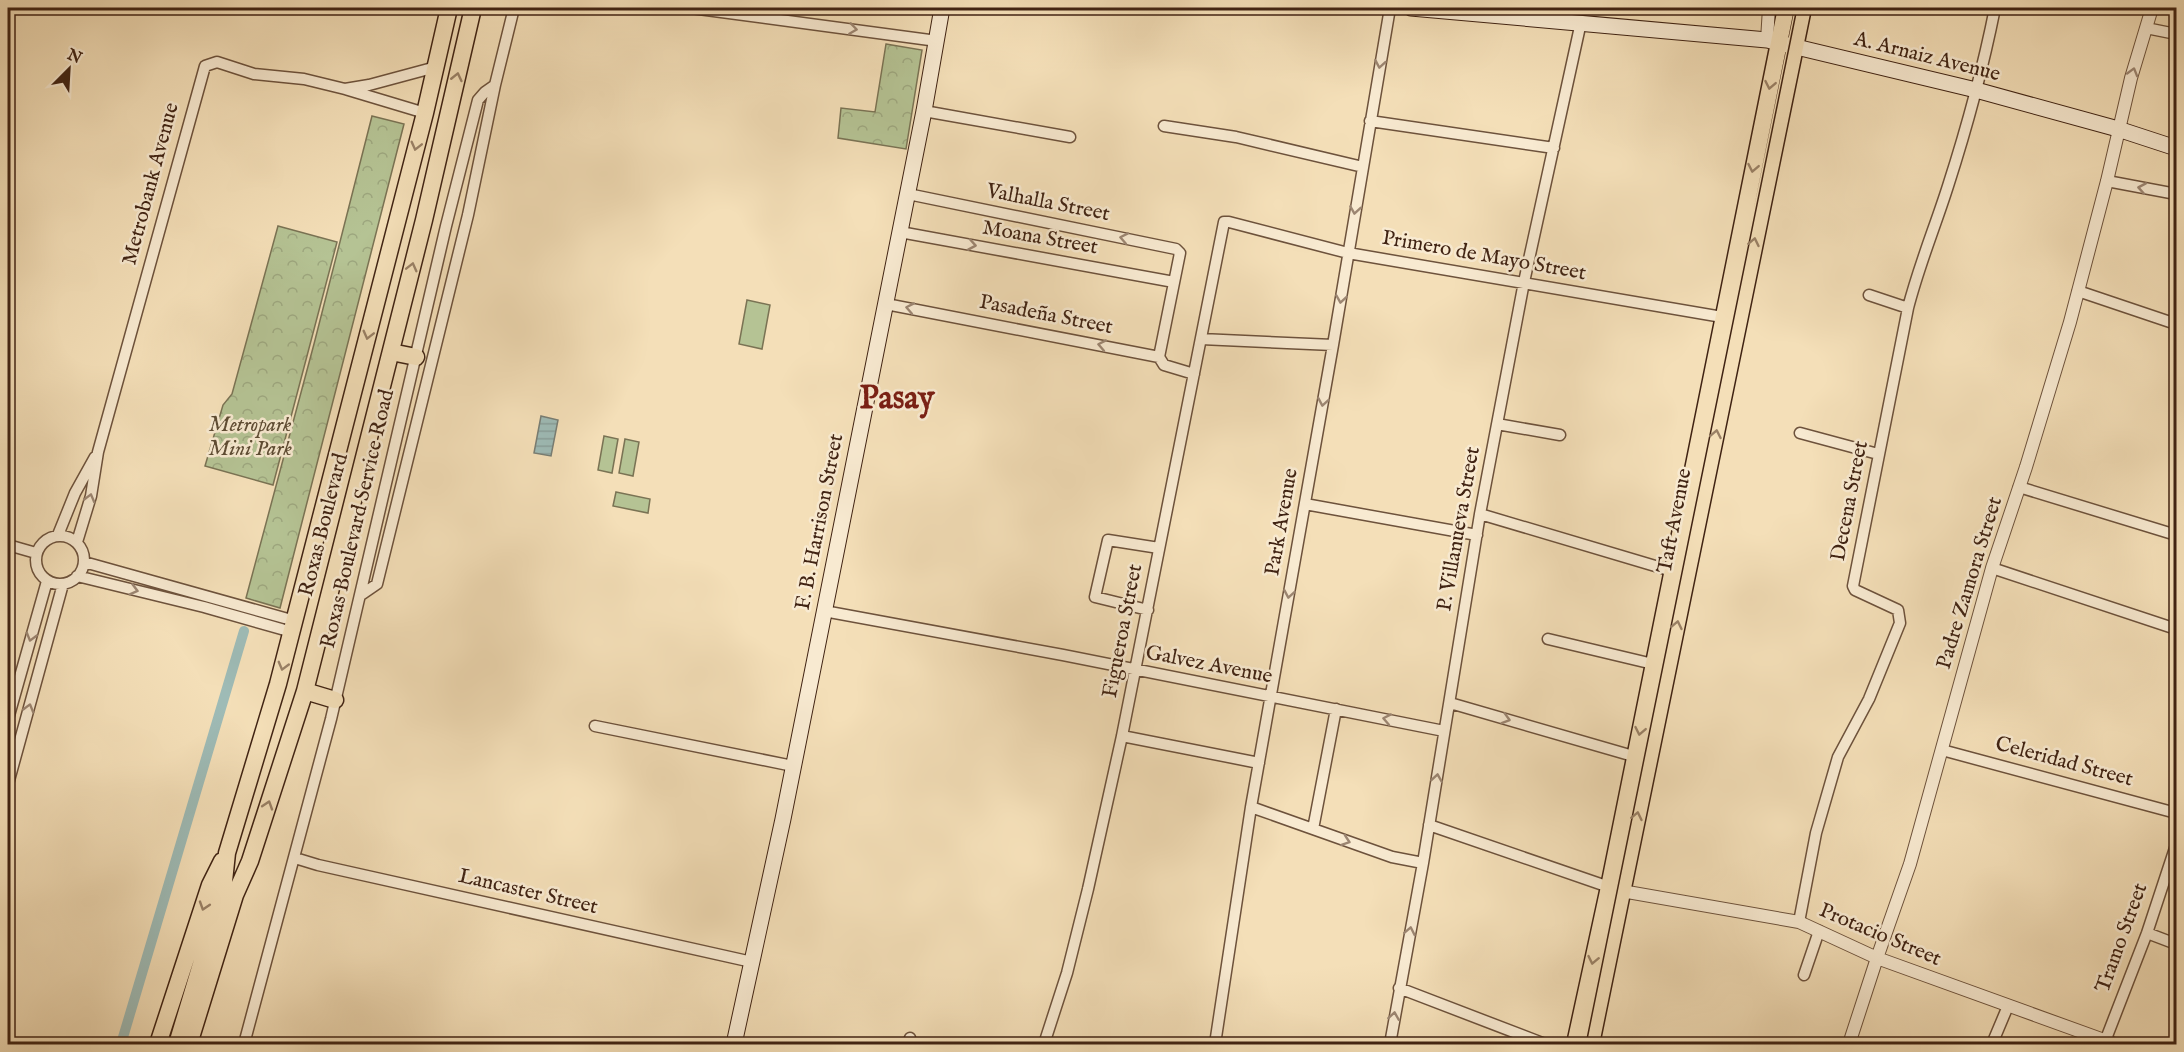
<svg xmlns="http://www.w3.org/2000/svg" width="2184" height="1052" viewBox="0 0 2184 1052" font-family="'IM FELL English',serif">
  <style>
    .park { fill: url(#park-crowns); stroke: #7a7354; stroke-width: 1.5 }
    .garden { fill: #b5c394; stroke: #7a7354; stroke-width: 1.5 }
    .water { fill: url(#water-rules); stroke: #787e75; stroke-width: 1.5 }
    .lines { fill: none; stroke-linecap: round; stroke-linejoin: round }
    .canal { stroke: #9ebbb6; stroke-width: 10 }
    .minor-casing { stroke: #6d523c; stroke-width: 13 }
    .tertiary-casing { stroke: #6d523c; stroke-width: 14 }
    .secondary-casing { stroke: #402313; stroke-width: 17 }
    .primary-casing { stroke: #402313; stroke-width: 19 }
    .trunk-casing { stroke: #402313; stroke-width: 19 }
    .minor { stroke: #f8ead1; stroke-width: 10 }
    .tertiary { stroke: #f8ead1; stroke-width: 12 }
    .secondary { stroke: #f8ead1; stroke-width: 15 }
    .primary { stroke: #f4dfb8; stroke-width: 16 }
    .trunk { stroke: #f4dfb8; stroke-width: 16 }
    .tram { stroke: #402313; stroke-width: 1.5 }
    .oneway { stroke: #9c8672 }
    .oneway2 { stroke: #9a8166 }
    .labels { text-anchor: middle; dominant-baseline: central; stroke-width: 5; stroke-linejoin: round; paint-order: stroke }
    .street-label { font-size: 21px; fill: #402313; stroke: #f8ead1 }
    .park-label { font-size: 21px; font-style: italic; fill: #5d4b33; stroke: #f8ead1 }
    .town-label { font-size: 33px; font-weight: bold; fill: #7a1f14; stroke: #f8ead1 }
  </style>
  <defs>
    <pattern id="park-crowns" width="20" height="18" patternUnits="userSpaceOnUse" patternTransform="scale(1.5)"><rect width="20" height="18" fill="#b5c394"/><path d="M2 6a3 3 0 1 1 6 0M12 15a3 3 0 1 1 6 0" fill="none" stroke="#9da77f"/></pattern>
    <pattern id="water-rules" width="6" height="5" patternUnits="userSpaceOnUse" patternTransform="scale(1.5)"><rect width="6" height="5" fill="#9ebbb6"/><path d="M0 2.5h6" fill="none" stroke="#89a09c"/></pattern>
  </defs>
  <rect width="100%" height="100%" fill="#f4dfb8"/>
  <filter id="stains"><feTurbulence type="fractalNoise" baseFrequency=".00333" numOctaves="4"/><feColorMatrix values="0 0 0 0 .2 0 0 0 0 .09 0 0 0 0 .02 0 0 0 .5 -.17"/></filter>
  <radialGradient id="worn" r=".72"><stop offset=".6" stop-color="#630" stop-opacity="0"/><stop offset="1" stop-color="#630" stop-opacity=".3"/></radialGradient>
  <path class="park" d="M886,44L922,50L906,149L838,138L841,108L875,112Z
    M372,116L404,124L280,608L246,598L314,344Z
    M278,226L337,242L273,485L205,466L223,405L232,394Z"/>
  <path class="garden" d="M747,300L770,305L762,349L739,344Z
    M604,436L618,439L612,473L598,470Z
    M625,439L639,442L633,476L619,473Z
    M616,492L650,499L648,513L613,506Z"/>
  <path class="water" d="M541,416L558,420L551,456L534,453Z"/>
  <g class="lines">
    <path class="canal" d="M121,1044L244,631"/>
    <g class="minor-casing">
      <path id="minor" d="M691,8L937,41
        M2146,28L2176,34
        M345,89L369,85L436,67
        M924,111L1070,137
        M1370,121L1554,148
        M1164,126L1236,137L1363,167
        M2107,181L2176,194
        M908,194L1176,249L1180,253L1159,357
        M900,232L1174,282
        M2078,291L2176,324
        M1869,295L1908,308
        M886,304L1159,357
        M1201,339L1333,345
        M1159,357L1164,365L1194,374
        M1497,424L1560,435
        M1800,433L1878,454
        M2019,487L2176,535
        M1305,504L1477,535
        M1480,514L1672,571
        M58,535L75,493L95,457
        M36 560a24 24 0 1 1 48 0a24 24 0 1 1-48 0Z
        M77,542L91,496L98,452L205,66L217,62L254,74L304,79L345,89L425,113
        M8,545L36,553
        M84,562L295,621
        M1992,568L2176,629
        M77,576L204,607L292,632
        M361,595L377,584L468,215L495,85L514,8
        M1148,610L1095,597L1108,540L1159,548
        M824,611L1063,655L1444,731
        M1548,639L1653,664
        M1450,703L1640,758
        M8,719L47,581
        M595,726L793,766
        M1122,736L1259,763
        M1942,750L2176,813
        M8,784L63,584
        M1251,807L1392,857L1423,863
        M1429,825L1609,887
        M1313,829L1336,709
        M295,858L318,865L752,962
        M1799,922L1816,833L1838,757L1869,699L1900,623L1898,610L1855,590L1853,586L1908,308C1919,265 1935,227 1948,186C1967,127 1983,68 1995,8
        M2147,933L2176,944
        M1804,975L1819,931
        M1399,988L1545,1044
        M244,1044L331,719L446,226L478,100L485,92L495,85
        M908,1044L910,1038
        M1044,1044L1067,973L1088,889L1122,736L1224,222H1229L1348,253L1728,318
        M1215,1044L1251,807L1333,345L1390,8
        M1390,1044L1423,863L1480,514L1524,282L1581,22
        M1992,1044L2008,1006
        M2104,1044L2147,933L2176,845"/>
    </g>
    <g class="tertiary-casing">
      <path id="tertiary" d="M1767,40L1769,8
        M1616,890L1799,922L1877,958L2115,1044
        M1849,1044L1877,958L1910,864L1992,568L2026,467L2070,322L2107,181L2131,78L2152,8"/>
    </g>
    <g class="secondary-casing">
      <path id="secondary" d="M1411,8L1767,40L1976,90L2118,129L2176,148
        M734,1044L783,819L924,111L942,8"/>
    </g>
    <g class="primary-casing">
      <path id="primary" d="M1575,1044L1609,887L1786,8
        M1591,1044L1803,8"/>
    </g>
    <g class="trunk-casing">
      <path id="trunk" d="M391,352L416,357
        M305,691L335,700
        M158,1044L210,885L222,861
        M177,1044L223,891L227,853L278,684L425,113L449,8
        M189,1044L235,895L250,861L305,691L424,220L473,8"/>
    </g>
    <use href="#minor" class="minor"/>
    <use href="#tertiary" class="tertiary"/>
    <use href="#secondary" class="secondary"/>
    <use href="#primary" class="primary"/>
    <use href="#trunk" class="trunk"/>
    <path class="tram" d="M1586,1044L1797,8"/>
  </g>
  <defs><path id="oneway-chevron" d="M-2-3.5L2.5 0L-2 3.5" fill="none" stroke-width="1.6" stroke-linecap="round" stroke-linejoin="round" transform="scale(1.5)"/></defs>
  <g class="oneway">
    <use href="#oneway-chevron" transform="translate(853 29) rotate(8)"/>
    <use href="#oneway-chevron" transform="translate(1380 64) rotate(100)"/>
    <use href="#oneway-chevron" transform="translate(2133 72) rotate(-74)"/>
    <use href="#oneway-chevron" transform="translate(2142 188) rotate(-170)"/>
    <use href="#oneway-chevron" transform="translate(1355 210) rotate(99)"/>
    <use href="#oneway-chevron" transform="translate(1124 238) rotate(-169)"/>
    <use href="#oneway-chevron" transform="translate(972 245) rotate(10)"/>
    <use href="#oneway-chevron" transform="translate(1341 299) rotate(99)"/>
    <use href="#oneway-chevron" transform="translate(910 308) rotate(-169)"/>
    <use href="#oneway-chevron" transform="translate(1102 345) rotate(-169)"/>
    <use href="#oneway-chevron" transform="translate(1323 402) rotate(100)"/>
    <use href="#oneway-chevron" transform="translate(90 498) rotate(-75)"/>
    <use href="#oneway-chevron" transform="translate(134 590) rotate(15)"/>
    <use href="#oneway-chevron" transform="translate(1289 594) rotate(100)"/>
    <use href="#oneway-chevron" transform="translate(31 637) rotate(106)"/>
    <use href="#oneway-chevron" transform="translate(29 708) rotate(-74)"/>
    <use href="#oneway-chevron" transform="translate(1387 719) rotate(-169)"/>
    <use href="#oneway-chevron" transform="translate(1506 719) rotate(16)"/>
    <use href="#oneway-chevron" transform="translate(1437 778) rotate(-81)"/>
    <use href="#oneway-chevron" transform="translate(1346 841) rotate(19)"/>
    <use href="#oneway-chevron" transform="translate(1410 931) rotate(-79)"/>
    <use href="#oneway-chevron" transform="translate(1394 1016) rotate(-81)"/>
  </g>
  <g class="oneway2">
    <use href="#oneway-chevron" transform="translate(457 77) rotate(-77)"/>
    <use href="#oneway-chevron" transform="translate(1770 85) rotate(101)"/>
    <use href="#oneway-chevron" transform="translate(416 146) rotate(104)"/>
    <use href="#oneway-chevron" transform="translate(1753 168) rotate(101)"/>
    <use href="#oneway-chevron" transform="translate(1754 242) rotate(-78)"/>
    <use href="#oneway-chevron" transform="translate(412 267) rotate(-76)"/>
    <use href="#oneway-chevron" transform="translate(368 335) rotate(104)"/>
    <use href="#oneway-chevron" transform="translate(1716 434) rotate(-79)"/>
    <use href="#oneway-chevron" transform="translate(1677 625) rotate(-78)"/>
    <use href="#oneway-chevron" transform="translate(283 666) rotate(105)"/>
    <use href="#oneway-chevron" transform="translate(1640 731) rotate(101)"/>
    <use href="#oneway-chevron" transform="translate(268 805) rotate(-72)"/>
    <use href="#oneway-chevron" transform="translate(1637 816) rotate(-78)"/>
    <use href="#oneway-chevron" transform="translate(204 906) rotate(108)"/>
    <use href="#oneway-chevron" transform="translate(1593 960) rotate(102)"/>
  </g>
  <g class="labels">
    <g class="street-label">
      <text transform="translate(1927 57) rotate(14)">A. Arnaiz Avenue</text>
      <text transform="translate(151 184) rotate(-75)">Metrobank Avenue</text>
      <text transform="translate(1048 203) rotate(11)">Valhalla Street</text>
      <text transform="translate(1040 238) rotate(10)">Moana Street</text>
      <text transform="translate(1484 256) rotate(10)">Primero de Mayo Street</text>
      <text transform="translate(1046 315) rotate(11)">Pasadeña Street</text>
      <text transform="translate(1850 501) rotate(-79)">Decena Street</text>
      <text transform="translate(358 519) rotate(-77)">Roxas Boulevard Service Road</text>
      <text transform="translate(1675 521) rotate(-79)">Taft Avenue</text>
      <text transform="translate(820 522) rotate(-79)">F. B. Harrison Street</text>
      <text transform="translate(1282 522) rotate(-80)">Park Avenue</text>
      <text transform="translate(324 525) rotate(-76)">Roxas Boulevard</text>
      <text transform="translate(1459 529) rotate(-80)">P. Villanueva Street</text>
      <text transform="translate(1970 583) rotate(-73)">Padre Zamora Street</text>
      <text transform="translate(1123 631) rotate(-79)">Figueroa Street</text>
      <text transform="translate(1209 665) rotate(11)">Galvez Avenue</text>
      <text transform="translate(2064 762) rotate(15)">Celeridad Street</text>
      <text transform="translate(528 892) rotate(13)">Lancaster Street</text>
      <text transform="translate(1880 935) rotate(23)">Protacio Street</text>
      <text transform="translate(2122 938) rotate(-70)">Tramo Street</text>
    </g>
    <g class="park-label">
      <text x="250" y="425">Metropark<tspan x="250" dy="24">Mini Park</tspan></text>
    </g>
    <g class="town-label">
      <text x="897" y="399">Pasay</text>
    </g>
  </g>
  <rect width="2184" height="1052" fill="none" stroke="#f4dfb8" stroke-width="30"/>
  <rect x="9" y="9" width="2166" height="1034" fill="none" stroke="#402313" stroke-width="3"/>
  <rect x="15" y="15" width="2154" height="1022" fill="none" stroke="#402313" stroke-width="1.5"/>
  <g transform="translate(69 69) rotate(24)" stroke="#f8ead1" stroke-width="4.5" paint-order="stroke">
  <path d="M0-4.5L10 22L0 15L-10 22Z" fill="#402313"/>
  <text y="-9" font-size="16" font-weight="bold" text-anchor="middle" fill="#402313">N</text>
  </g>
  <rect width="100%" height="100%" filter="url(#stains)"/>
  <rect width="100%" height="100%" fill="url(#worn)"/>
</svg>
